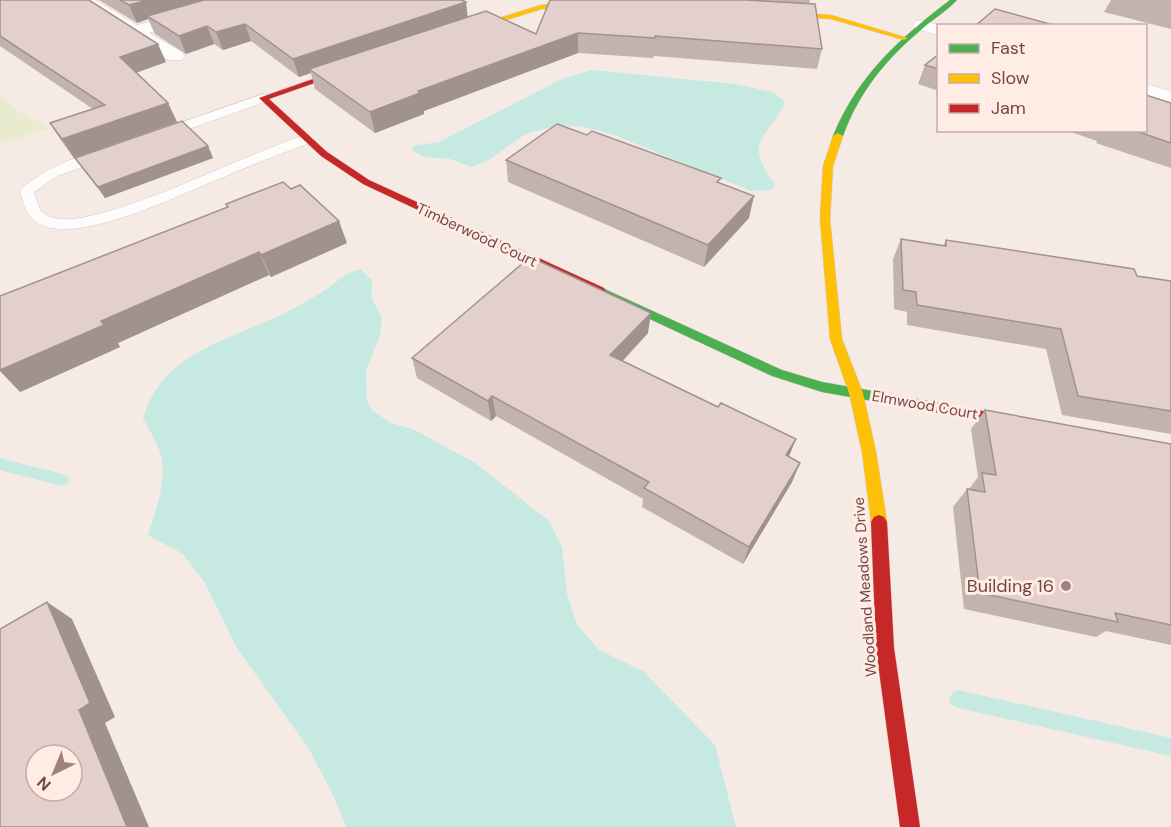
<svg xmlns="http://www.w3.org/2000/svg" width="1171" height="827" viewBox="0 0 1171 827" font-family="'DM Sans',sans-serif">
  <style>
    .green { fill: #e8ebce }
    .water { fill: #c6e9e1 }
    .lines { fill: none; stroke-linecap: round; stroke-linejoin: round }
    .stream { fill: #c6e9e1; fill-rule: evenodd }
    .lane-casing { stroke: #d7c6c3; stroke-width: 1 }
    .street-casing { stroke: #d7c6c3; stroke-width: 1 }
    .fast-casing { stroke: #d8c7c4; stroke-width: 1 }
    .slow-casing { stroke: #d8c7c4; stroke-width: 1 }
    .jam-casing { stroke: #d8c7c4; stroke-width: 1 }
    .lane { fill: #fefcfb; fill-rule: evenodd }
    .street { fill: #fefcfb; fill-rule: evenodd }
    .fast { fill: #4caf50; fill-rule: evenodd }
    .slow { fill: #ffc107; fill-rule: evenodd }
    .jam { fill: #c62828; fill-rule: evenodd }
    .wall { fill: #c3b3af }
    .shaded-wall { fill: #9f928f }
    .building { fill: #e3d0cc; stroke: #9f928f; stroke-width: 1.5; fill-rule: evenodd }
    .poi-dot { fill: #a2807c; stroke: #ffede5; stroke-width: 2 }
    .labels { text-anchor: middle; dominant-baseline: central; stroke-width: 6; stroke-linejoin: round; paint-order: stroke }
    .street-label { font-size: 15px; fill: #744744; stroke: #ffede5 }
    .near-poi-label { font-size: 18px; fill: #744744; stroke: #ffede5; text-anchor: end }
  </style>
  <rect width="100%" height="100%" fill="#f6eae5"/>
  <path class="green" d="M0,96L14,108L50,128L0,144Z"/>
  <path class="water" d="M592,70L736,84L772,92L783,100L785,104C763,143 744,140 775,185L771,190L751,191L612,134L579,126L552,127L526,134L487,161L471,167L450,159L424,157L412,150V146L439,142L564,78Z
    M360,269L372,280L371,297L382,318L380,335L366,371L367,401L372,410L391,423L415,430L475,463L549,521L562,547L567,593L577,625L599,650L643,671L715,745L736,827H346L334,797L309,749L237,648L205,583L183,554L148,535C156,512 168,476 160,452C156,441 149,429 143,419C163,349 233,340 289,311C301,304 313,298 325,290C337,282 345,273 360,269Z"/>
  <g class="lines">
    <path class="stream" d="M0,458L62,474L67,476L69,480L67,484L62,486L0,470Z
      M958,690L1171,738V756L958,708L952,705L949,699L952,693Z"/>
    <g class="lane-casing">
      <path id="lane" d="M263,94L269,98L267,101L167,137H157L155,134L157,131Z
        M307,135L314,139L312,142C279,154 247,167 214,181C175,197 85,241 44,226C27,219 24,207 20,191C32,175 89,147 108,152L110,155L108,158L57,176L34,192L40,210C43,212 47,216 51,217C94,234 254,148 307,135Z"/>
    </g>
    <g class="street-casing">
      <path id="street" d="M75,0H95L137,25L223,0H250L248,4L149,33L182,52L185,56L182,60H168Z
        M922,20L942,26H938V35L916,29L913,25L916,21Z
        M1146,84L1171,91V104L1146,97Z"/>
    </g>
    <g class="fast-casing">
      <path id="fast" d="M950,0H957C947,11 933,19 922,29C886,59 859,92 843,136L835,138L833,136C858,75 899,39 950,0Z
        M600,287L782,370L822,382L918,399L925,404L918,409L822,392L772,376L596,294L594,291Z"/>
    </g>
    <g class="slow-casing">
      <path id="slow" d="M594,1L596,4L542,9L461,34L454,32L541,5Z
        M768,11L831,15L908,38L904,40L831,19L771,15H768Z
        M838,133L843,136L833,166L830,219L842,339L863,393L876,452L887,522L884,527L879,529L874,527L871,522L862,452L849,393L830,339L820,219L823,166L833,136Z"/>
    </g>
    <g class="jam-casing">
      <path id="jam" d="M353,65L360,67L269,99L327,152L369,180L604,288L606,291L604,294H596L363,184L321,156L259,98Z
        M918,399L1026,419L1031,420L1033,424L1031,428L1026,429L918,409L911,404Z
        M879,515L884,517L887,522L894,648L920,827H900L876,648L871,522L874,517Z"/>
    </g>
    <use href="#lane" class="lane"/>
    <use href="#street" class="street"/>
    <use href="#fast" class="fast"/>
    <use href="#slow" class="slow"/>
    <use href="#jam" class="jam"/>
  </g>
  <path class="wall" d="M0,0L166,62L136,73L168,103L177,122L74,158L62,142L50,123L93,109L0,46Z
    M99,0H462L468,17L536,34L550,0H810L809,4L822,49L817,69L654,56L653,58L578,53L424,111V114L375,133L315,89L311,73L299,77L251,41L223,50L214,44L186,54L155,34L148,19L137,23Z
    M1111,0H1171V29L1104,12Z
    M939,54V91L918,84L925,65Z
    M1171,103V168L1096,143L1097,141L1065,130H1146Z
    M208,146L213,158L105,198L83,169L75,158Z
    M506,160L720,184L749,218L704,267L508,182Z
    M226,204L347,243L271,277L269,275L118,343L120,347L20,392L227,207Z
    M901,239L943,246L946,240L1137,276L1171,281V434L1062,415L1046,349L907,325V312L894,309L893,259Z
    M648,333L623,361L718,407L796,439L789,457L800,463L792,482L743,564L642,507L643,499L496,416L491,421L417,378L412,358Z
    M985,410L1171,444V645L1106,631L1096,637L964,609L953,507L967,489H969L978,477L971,429Z"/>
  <path class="shaded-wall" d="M148,0H215L147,16L148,19L137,23L129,5Z
    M466,2L468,20L309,69L311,73L299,77L293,59Z
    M245,24L251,41L223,50L216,32Z
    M207,26L214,44L186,54L179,36Z
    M578,33V53L424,111V114L375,133L370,112L418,91Z
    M158,44L166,62L129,75L120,57Z
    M168,103L177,122L74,158L62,139Z
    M208,146L213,158L105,198L98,187Z
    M754,196L749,218L704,267L708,245Z
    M339,221L347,243L271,277L261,255Z
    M259,252L269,275L118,343L120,347L20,392L0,371V370L101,321Z
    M651,313L648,333L609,375L610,355Z
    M492,396L496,416L491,421L488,401Z
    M796,439L788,458L786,455Z
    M800,463L792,482L743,564L749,547Z
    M47,602L72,619L115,717L105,723L149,827H127L79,710Z"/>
  <path class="building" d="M0,0H89L158,44L120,57L168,103L62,139L50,123L105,105L0,36Z
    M120,0H148L129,5Z
    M204,0H462L466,2L293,59L245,24L216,32L207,26L179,36L147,16Z
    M550,0H745L815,4L822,49L655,36V38L578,33L418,91L420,93L370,112L309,69L486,11L536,34Z
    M995,9L1057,26H975Z
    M939,54V69L925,65Z
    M1146,95L1171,103V143L1133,130H1146Z
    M182,121L208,146L98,187L75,158Z
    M557,124L587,135L592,131L721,178L717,182L754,196L708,245L506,160Z
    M283,182L291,189L300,185L339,221L261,255L259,252L101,321L104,325L0,370V296L228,207L226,204Z
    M901,239L946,246V240L1134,269L1137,276L1171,281V411L1078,396L1061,329L917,305L916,292L903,290Z
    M530,257L651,313L610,355L718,407L721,403L796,439L786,455L800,463L749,547L644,488L649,482L492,396L488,401L412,358Z
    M985,410L1171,444V625L1115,613L1118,622L980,593L967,489L985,492L982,473L996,475Z
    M47,602L90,703L79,710L127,827H0V629ZM36,755H72V791H36Z"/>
  <circle class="poi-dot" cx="1066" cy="586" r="6"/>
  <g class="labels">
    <g class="street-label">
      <text transform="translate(477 235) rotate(25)">Timberwood Court</text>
      <text transform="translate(925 405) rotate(10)">Elmwood Court</text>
      <text transform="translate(865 587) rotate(-94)">Woodland Meadows Drive</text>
    </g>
    <g class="near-poi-label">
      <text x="1054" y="586">Building 16</text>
    </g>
  </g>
  <rect x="937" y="24" width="210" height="108" fill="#ffede5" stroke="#c7aba5" stroke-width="1.5"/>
  <rect x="949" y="44" width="30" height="9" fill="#4caf50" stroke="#c7aba5" stroke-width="1.5"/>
  <text x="991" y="54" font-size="18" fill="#744744">Fast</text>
  <rect x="949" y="74" width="30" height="9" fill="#ffc107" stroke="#c7aba5" stroke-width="1.5"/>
  <text x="991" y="84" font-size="18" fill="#744744">Slow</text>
  <rect x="949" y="104" width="30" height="9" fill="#c62828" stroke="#c7aba5" stroke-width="1.5"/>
  <text x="991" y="114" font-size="18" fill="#744744">Jam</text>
  <g transform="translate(54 773) rotate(223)"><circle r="28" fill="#ffede5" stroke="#c7aba5" stroke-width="1.5"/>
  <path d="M0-4.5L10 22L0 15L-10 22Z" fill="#a2807c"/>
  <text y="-9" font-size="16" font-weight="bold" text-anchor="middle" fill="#744744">N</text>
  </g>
</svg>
